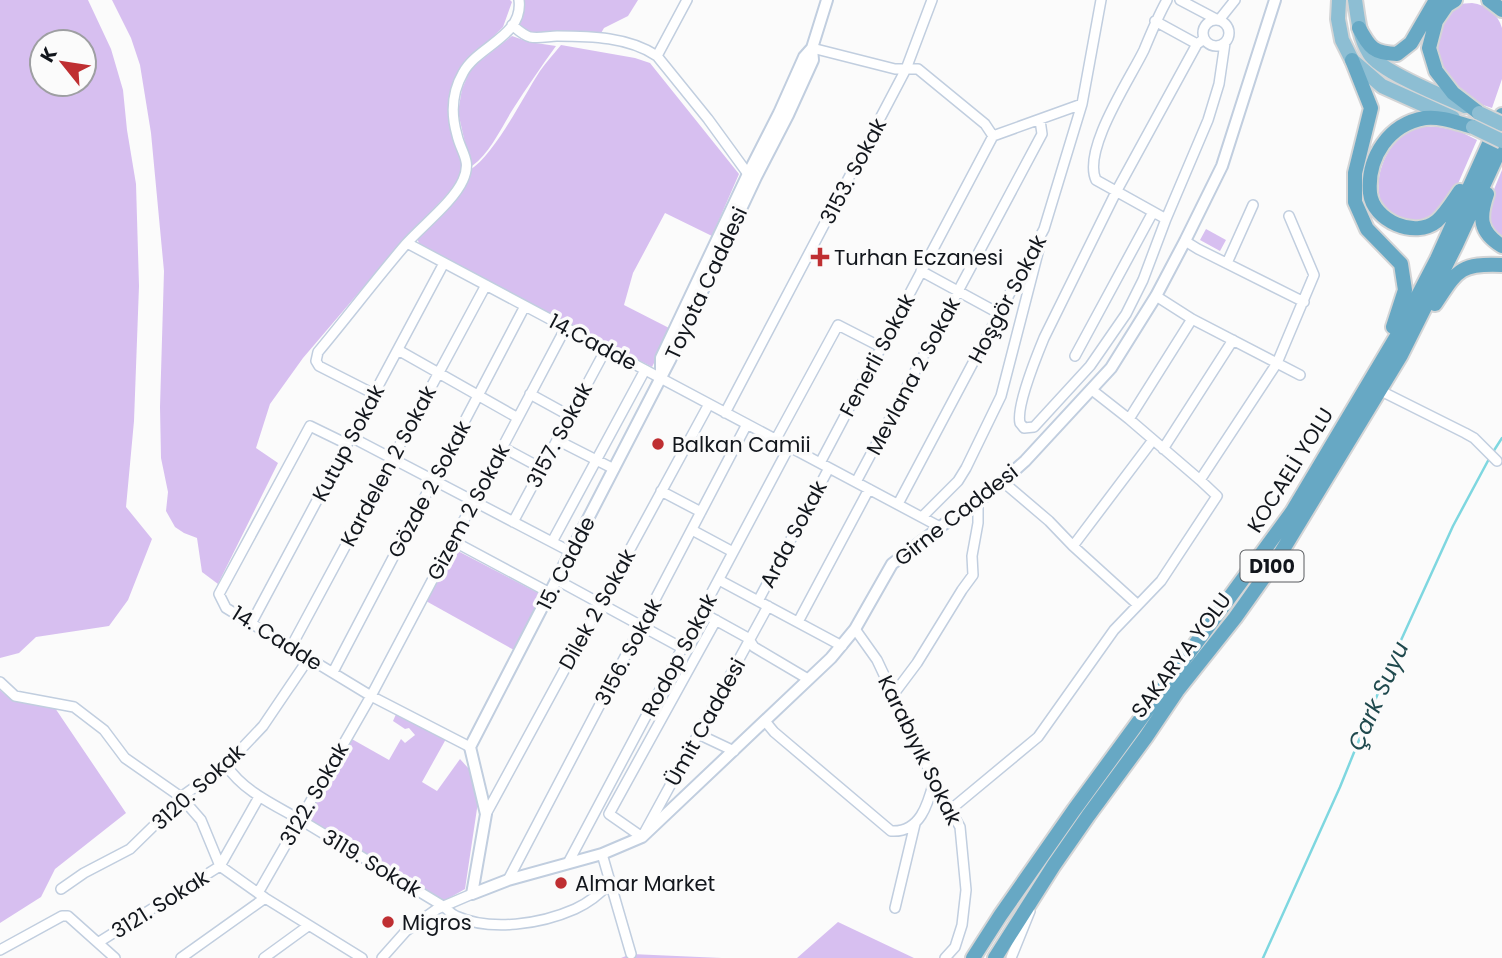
<svg xmlns="http://www.w3.org/2000/svg" width="1502" height="958" viewBox="0 0 1502 958" font-family="Poppins,sans-serif">
  <style>
    .green { fill: #d7bff0; fill-rule: evenodd }
    .lines { fill: none; stroke-linecap: round; stroke-linejoin: round }
    .stream { stroke: #7ed7e0; stroke-width: 2.5 }
    .minor-casing { stroke: #c1cedf; stroke-width: 12 }
    .tertiary-casing { stroke: #c1cedf; stroke-width: 14 }
    .primary-casing { stroke: #d4d5d6; stroke-width: 18 }
    .trunk-casing { stroke: #d4d5d6; stroke-width: 18 }
    .minor { stroke: #fff; stroke-width: 9 }
    .tertiary { stroke: #fff; stroke-width: 10 }
    .primary { stroke: #8dbed3; stroke-width: 14 }
    .trunk { stroke: #67a8c4; stroke-width: 14 }
    .primary-bridge-casing { stroke: #d4d5d6; stroke-width: 18; stroke-linecap: butt }
    .primary-bridge { stroke: #8dbed3; stroke-width: 14 }
    .poi-dot { fill: #bf2f32; stroke: #fbfbfb; stroke-width: 2.5 }
    .labels { text-anchor: middle; dominant-baseline: central; stroke-width: 7; stroke-linejoin: round; paint-order: stroke }
    .shield { fill: #fbfbfb; stroke: #585b5f; stroke-width: 2 }
    .shield-label { font-size: 19px; font-weight: bold; fill: #12161c }
    .street-label { font-size: 21px; fill: #12161c; stroke: #fbfbfb }
    .poi-label { font-size: 21px; fill: #12161c; stroke: #fbfbfb; text-anchor: start }
    .water-label { font-size: 23px; font-style: italic; fill: #1f494d; stroke: #fbfbfb }
  </style>
  <rect width="100%" height="100%" fill="#fbfbfb"/>
  <path class="green" d="M0,0H88L111,49L123,90L127,130L136,184L139,286L134,421L126,507L152,539L128,600L109,626L36,637L19,653L0,658ZM42,42H84V84H42Z
    M112,0H510L512,2L503,27L471,59L454,94L464,169L452,189L390,256L303,358L270,404L256,448L278,463L218,584L202,572L197,538L184,533L175,527L166,511L168,492L161,458L160,407L164,271L151,133L140,65L131,38Z
    M521,0H638L628,16L604,28L597,40L517,32Z
    M1472,3C1487,5 1498,14 1502,28V79L1492,108L1465,99L1435,62L1432,53L1441,19L1458,4Z
    M512,36L529,42L556,46C541,67 527,87 513,109C501,128 490,153 472,166L470,165L458,112L462,89L471,68Z
    M561,45L635,58L650,63L739,174L712,236L665,213L633,273L624,305L671,329L652,367L420,246L417,238L468,179L470,170C495,154 523,97 540,71C546,62 554,54 561,45Z
    M1439,127L1459,131L1477,140L1457,186L1431,225L1392,221C1388,215 1383,209 1381,202C1372,175 1389,137 1416,128C1423,126 1432,127 1439,127Z
    M1502,170V245L1489,234L1488,204Z
    M1206,229L1226,240L1220,251L1200,240Z
    M454,549L544,596L514,650L426,601Z
    M0,690L9,698L55,708L126,813L55,869L41,897L0,923Z
    M397,712L446,739L422,782L437,791L460,759L469,769L478,802L465,889L444,901L308,820L307,815L350,738L389,760L401,739L405,743L415,735L409,728L405,729L393,721Z
    M838,922L914,958H797Z
    M631,954L722,958H621Z"/>
  <g class="lines">
    <path class="stream" d="M1493,452L1502,438
      M1263,958L1340,787L1387,671L1453,526L1490,457"/>
    <g class="minor-casing">
      <path id="minor" d="M687,0L657,56L708,119L748,174L751,175
        M1180,0L1216,19
        M1203 33a13 13 0 1 1 26 0a13 13 0 1 1-26 0Z
        M1219,20L1235,0
        M1155,21L1197,44
        M512,25C518,30 523,35 530,37C539,39 549,36 557,36C591,36 629,37 657,56
        M1204,39L1197,44L1116,192L1044,338C1037,355 1016,407 1020,423L1024,428L1034,427L1090,366L1126,314L1143,280L1166,219L1208,120L1219,84L1225,43
        M812,48L895,69H918L985,124L993,136L1082,104
        M1166,219L1096,180C1082,150 1130,79 1144,50C1151,33 1158,16 1167,0
        M1185,241L1198,249L1304,302
        M407,243L940,527
        M1227,263L1253,205
        M921,271L1000,314
        M1156,296L1192,319L1300,375
        M398,350L518,418
        M1075,356L1153,212
        M1092,390L1129,419L1200,480L1277,363L1314,275L1289,216
        M1381,391L1465,433L1474,438L1497,461
        M374,394L319,366L316,361L318,352C348,316 376,279 406,244C422,226 454,201 463,180C472,160 461,153 457,135C451,114 452,92 463,73C477,46 524,36 519,0
        M530,394L570,416
        M725,413L906,69L932,0
        M1129,419L1192,319
        M351,437L571,552
        M776,439L838,325L881,347
        M557,440L614,469
        M1153,440L1073,546L1138,605L1161,581L1217,496L1200,480
        M347,444L310,426L219,594L226,608L371,696L470,747
        M502,447L541,468
        M1163,449L1233,340
        M820,463L993,136
        M1002,481L1049,521L1073,546
        M856,482L1042,134L1040,120
        M661,491L701,512
        M898,504L1044,229L1082,104L1101,0
        M922,517L958,481L966,468L1001,396L1041,241
        M513,522L606,349
        M692,530L733,552
        M453,541L550,593
        M552,542L645,370
        M557,580L682,648
        M719,580L842,646
        M758,601L829,468
        M701,612L748,638L754,647L808,679
        M716,620L609,814L642,837L768,606
        M252,622L444,263
        M798,622L869,489
        M855,629L877,660L934,781L960,827L966,890L962,925L955,947L945,958
        M291,647L486,285
        M333,672L525,306
        M0,682L15,696L74,707L104,730L125,758L181,797L201,820L220,866L265,898L362,958
        M893,695L917,663L962,590L973,575L972,556L978,523V501
        M765,721L774,732L891,831C920,833 928,804 934,781
        M698,734L734,751
        M226,765C245,794 280,807 309,825C354,852 399,879 443,906C447,909 451,914 456,916C491,932 541,924 575,909C588,903 600,894 610,883
        M950,810L1038,737L1114,630L1138,605
        M486,814L709,404
        M602,854L631,954
        M568,863L789,447
        M508,880L747,424
        M61,889L84,873L130,849L174,806L181,797L226,765L263,726L309,658
        M258,893L371,696L566,327
        M895,908L915,824
        M99,942L220,866L259,797
        M0,950L62,916H68L115,958
        M181,958L265,898
        M264,958L308,926
        M382,958L406,931L437,909L472,894
        M1011,958L1030,911"/>
    </g>
    <g class="tertiary-casing">
      <path id="tertiary" d="M661,375V358L748,174L779,113L804,57L812,48L827,0
        M472,894L508,880L602,854L642,837L831,658L855,629L892,564L940,527L988,494L1025,461L1111,368L1156,296L1185,241L1222,166L1275,0
        M472,894L486,814L470,747L670,360L756,177L788,115L813,60L812,48"/>
    </g>
    <g class="primary-casing">
      <path id="primary" d="M1339,0L1338,19L1342,40L1352,60L1382,86L1453,118
        M1355,0C1358,19 1359,36 1369,53C1379,71 1444,97 1465,106"/>
    </g>
    <g class="trunk-casing">
      <path id="trunk" d="M1455,0L1447,5L1436,21L1429,48L1436,71L1453,93L1479,113
        M1489,0L1502,10
        M1359,28C1370,48 1373,53 1397,54L1411,43L1436,0
        M1352,60L1371,108L1355,173V202L1367,229L1401,264L1405,290L1393,327
        M1460,191C1453,201 1446,213 1437,221C1415,239 1373,221 1370,193C1367,157 1389,124 1425,118C1441,116 1458,123 1473,127
        M1487,194C1479,217 1479,232 1502,246
        M1435,304C1457,271 1459,263 1502,265
        M973,958L1000,916L1074,810L1292,512L1398,334L1437,259L1502,115
        M995,958L1054,865L1088,816L1146,737L1177,691L1235,618L1279,556L1401,355L1456,245L1502,145"/>
    </g>
    <use href="#minor" class="minor"/>
    <use href="#tertiary" class="tertiary"/>
    <use href="#primary" class="primary"/>
    <use href="#trunk" class="trunk"/>
    <g class="primary-bridge-casing">
      <path id="primary-bridge" d="M1479,113L1502,124
        M1473,127L1502,141"/>
    </g>
    <use href="#primary-bridge" class="primary-bridge"/>
  </g>
  <g class="poi-dot">
    <path d="M816.5 246.5h7v7h7v7h-7v7h-7v-7h-7v-7h7z"/>
    <circle cx="658" cy="444" r="7"/>
    <circle cx="561" cy="883" r="7"/>
    <circle cx="388" cy="922" r="7"/>
  </g>
  <g class="labels">
    <rect class="shield" x="1240.5" y="550.5" width="63" height="31" rx="5"/>
    <g class="shield-label">
      <text x="1272" y="566">D100</text>
    </g>
    <g class="street-label">
      <text transform="translate(853 171) rotate(-62)">3153. Sokak</text>
      <text transform="translate(706 283) rotate(-65)">Toyota Caddesi</text>
      <text transform="translate(1007 299) rotate(-62)">Hoşgör Sokak</text>
      <text transform="translate(593 342) rotate(28)">14.Cadde</text>
      <text transform="translate(877 355) rotate(-62)">Fenerli Sokak</text>
      <text transform="translate(913 376) rotate(-62)">Mevlana 2 Sokak</text>
      <text transform="translate(559 435) rotate(-62)">3157. Sokak</text>
      <text transform="translate(348 443) rotate(-62)">Kutup Sokak</text>
      <text transform="translate(388 466) rotate(-62)">Kardelen 2 Sokak</text>
      <text transform="translate(1290 470) rotate(-58)">KOCAELİ YOLU</text>
      <text transform="translate(429 489) rotate(-62)">Gözde 2 Sokak</text>
      <text transform="translate(468 512) rotate(-62)">Gizem 2 Sokak</text>
      <text transform="translate(956 515) rotate(-38)">Girne Caddesi</text>
      <text transform="translate(793 534) rotate(-62)">Arda Sokak</text>
      <text transform="translate(566 563) rotate(-63)">15. Cadde</text>
      <text transform="translate(597 609) rotate(-61)">Dilek 2 Sokak</text>
      <text transform="translate(277 638) rotate(32)">14. Cadde</text>
      <text transform="translate(628 652) rotate(-62)">3156. Sokak</text>
      <text transform="translate(679 655) rotate(-62)">Rodop Sokak</text>
      <text transform="translate(1181 655) rotate(-53)">SAKARYA YOLU</text>
      <text transform="translate(705 722) rotate(-61)">Ümit Caddesi</text>
      <text transform="translate(920 750) rotate(64)">Karabıyık Sokak</text>
      <text transform="translate(198 787) rotate(-42)">3120. Sokak</text>
      <text transform="translate(314 794) rotate(-60)">3122. Sokak</text>
      <text transform="translate(372 863) rotate(31)">3119. Sokak</text>
      <text transform="translate(160 904) rotate(-32)">3121. Sokak</text>
    </g>
    <g class="poi-label">
      <text x="834" y="257">Turhan Eczanesi</text>
      <text x="672" y="444">Balkan Camii</text>
      <text x="575" y="883">Almar Market</text>
      <text x="402" y="922">Migros</text>
    </g>
    <g class="water-label">
      <text transform="translate(1378 696) rotate(-66)">Çark Suyu</text>
    </g>
  </g>
  <g transform="translate(63 63) rotate(300)"><circle r="33" fill="#fbfbfb" stroke="#9e9fa2" stroke-width="2"/>
  <path d="M0-5L12 26L0 18L-12 26Z" fill="#bf2f32"/>
  <text y="-10" font-size="19" font-weight="bold" text-anchor="middle" fill="#12161c">K</text>
  </g>
</svg>
